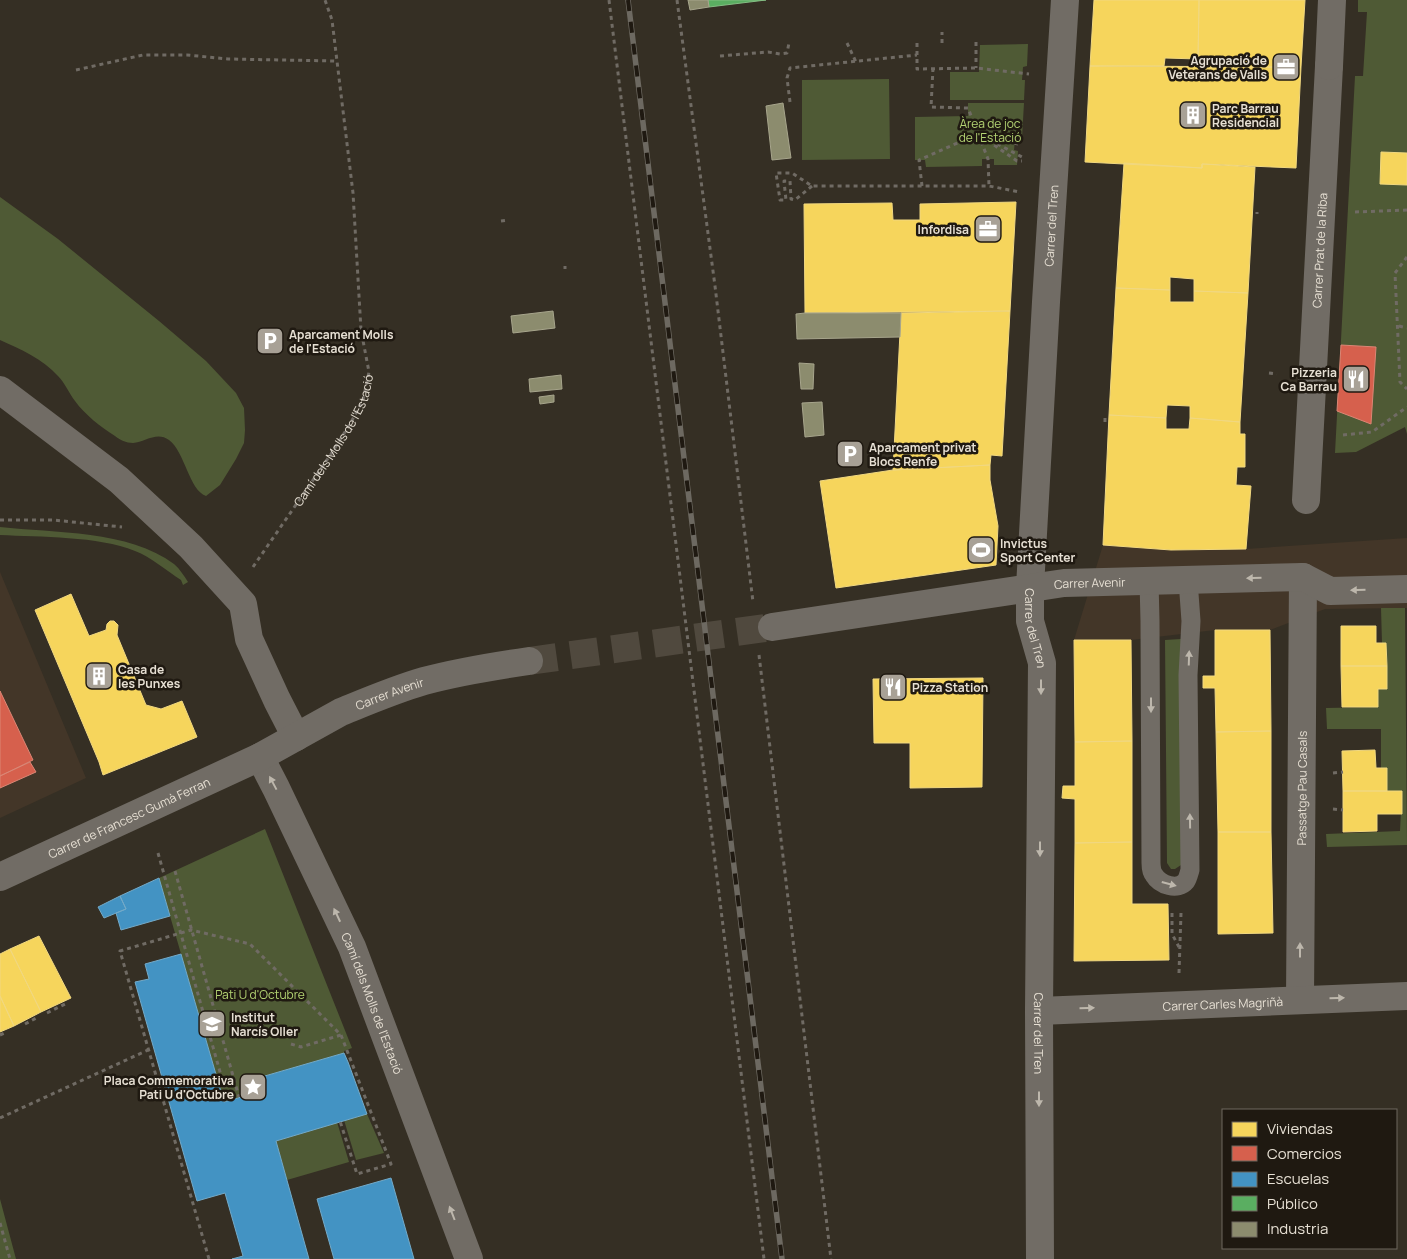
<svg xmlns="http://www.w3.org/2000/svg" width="1407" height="1259" viewBox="0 0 1407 1259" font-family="Manrope,sans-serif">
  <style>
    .commercial { fill: #433628 }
    .green { fill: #4f5a35 }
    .homes { fill: #f6d55c; stroke: #f1d880 }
    .shops { fill: #d6604d; stroke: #db8675 }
    .schools { fill: #4393c3; stroke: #74aac8 }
    .public { fill: #5aae61; stroke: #84bd83 }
    .industry { fill: #8c8c6e; stroke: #a7a58c }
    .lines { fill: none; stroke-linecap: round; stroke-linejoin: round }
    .tertiary-tunnel { stroke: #50493e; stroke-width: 28; stroke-dasharray: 28 14; stroke-linecap: butt }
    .path { stroke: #706b64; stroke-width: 3; stroke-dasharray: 4 4; stroke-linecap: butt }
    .service { stroke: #716c65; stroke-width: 19 }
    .pedestrian { stroke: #716c65; stroke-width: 28 }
    .minor { stroke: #716c65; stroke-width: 28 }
    .tertiary { stroke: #716c65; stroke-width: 28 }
    .rail-casing { stroke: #6d6961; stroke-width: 5.5 }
    .rail { stroke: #1f1911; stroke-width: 4; stroke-dasharray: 11; stroke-linecap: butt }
    .oneway { fill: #bdb7ac }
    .labels { text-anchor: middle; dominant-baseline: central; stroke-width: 5; stroke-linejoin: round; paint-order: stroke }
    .poi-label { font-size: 12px; font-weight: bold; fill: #e6dfd3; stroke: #1f1911; text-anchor: start }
    .park-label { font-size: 12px; fill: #b4d473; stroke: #1f1911 }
    .street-label { font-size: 12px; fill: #e6dfd3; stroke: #1f1911 }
  </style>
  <rect width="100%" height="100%" fill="#352f24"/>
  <path class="commercial" d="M1407,538V608L1325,609L1270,630H1215L1131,640H1074L1103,545L1171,550L1246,549Z
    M0,572L86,778L0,818Z"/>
  <path class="green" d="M1358,0H1407V434L1405,427L1356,452L1335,453L1355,76H1363L1367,12H1358Z
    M1028,44L1027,66L1023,67L1022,80H1025L1024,100H950V72H979L980,45Z
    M889,79L890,159L802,160V80Z
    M968,103H1024L1022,138H1015L1014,150L1018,151L1017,165H994V159H982V166L926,167L925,160H915V117L968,116Z
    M0,197L58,239L159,321L206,361L236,393L244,408L245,430L244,443L236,459L220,485L206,496C189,490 185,452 169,440C157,431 145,442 133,443C126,443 120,440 115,436C101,427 85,415 75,401C69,393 65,383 58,376C43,359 20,349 0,340Z
    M0,527C54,533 129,530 174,564C180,569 184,576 188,582L183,585L181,580C167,571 151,557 135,551C98,536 40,537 0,535Z
    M1381,608H1405L1407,845L1327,847L1326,834L1400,831L1402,791H1387L1381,768V729H1327L1326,708L1378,707V689H1387L1386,644L1382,643Z
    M1181,639V865L1175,869H1171L1167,863L1165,640Z
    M265,829L352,1048L344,1051V1053L251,1081L255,1093L224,1102L159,878Z
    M367,1114L384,1153L356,1160L344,1120Z
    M337,1122L349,1162L287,1180L276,1141Z
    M0,1199L16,1259H0Z"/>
  <path class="homes" d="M1094,0H1199L1198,59L1165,58L1164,66H1090Z
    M1199,0H1305L1301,67L1198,68Z
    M1090,66L1301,67L1296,168L1202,164V168L1085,162Z
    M1381,152L1407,153V185L1380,184Z
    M1124,163L1202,168V164L1255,167L1248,293L1194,291V279L1170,277V290L1116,288Z
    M1016,202L1010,311L805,313L804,204L892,203L893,220H920V204Z
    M1116,288L1170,290V302H1194V291L1248,293L1240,422L1190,418V406L1167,405L1166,418L1109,415Z
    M1010,311L1002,456L991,455L990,465L893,470L901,313Z
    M1109,415L1166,418V429H1189L1190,418L1240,422V434H1245V467H1237L1236,485L1251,486L1246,549L1171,550L1103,545Z
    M990,465V480L998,526L996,565L836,588L820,481L893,470Z
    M71,594L89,636L106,630L107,624L110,621H114L118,625L117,635L146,705L161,709L182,701L197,737L103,775L99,762L35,610Z
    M1341,626H1376V643H1386L1387,666H1341Z
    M1215,630H1270L1271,731L1216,732L1215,688H1203V676H1215Z
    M1074,640H1131L1132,741L1075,742Z
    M1341,666H1387V689H1378V707H1342Z
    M983,678L982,787L910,788V743H874L873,679Z
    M1271,731V832H1218L1216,732Z
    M1132,741V842L1075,843V799L1062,798L1063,786H1075V742Z
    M1375,750L1376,768H1387V791H1343L1342,751Z
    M1343,791H1402V814H1377V831L1343,832Z
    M1218,832H1271L1273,933L1218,934Z
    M1132,842V904H1168L1169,960L1074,961L1075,843Z
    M39,936L71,998L41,1012L10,949Z
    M10,949L41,1012L14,1026L0,996V954Z
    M0,996L14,1026L0,1032Z"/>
  <path class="shops" d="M1341,345L1376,347L1371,424L1337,411Z
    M0,691L33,760L0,776Z
    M30,762L36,772L0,788V776Z"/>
  <path class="schools" d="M159,878L170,916L121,930L116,913L126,909L120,896Z
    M120,896L126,909L104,918L98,907Z
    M181,954L224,1102L255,1093L251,1080L344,1053L348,1062L367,1114L276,1141L309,1259H232L243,1256L225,1193L197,1201L135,982L149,979L145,964Z
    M391,1178L414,1259H334L317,1199Z"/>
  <path class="public" d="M708,0H766L709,7Z"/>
  <path class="industry" d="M688,0H708L709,7L690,10Z
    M783,103L791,158L772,160L766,106Z
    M553,311L555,328L513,333L511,316Z
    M805,313H901L900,337L797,339L796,314Z
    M799,363L814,364L813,389H801Z
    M561,375L562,389L530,392L529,379Z
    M554,395V402L540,404L539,397Z
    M822,402L824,435L805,437L802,403Z"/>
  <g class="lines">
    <path class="tertiary-tunnel" d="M529,661L772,627"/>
    <g class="path">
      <path d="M609,0L764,1259"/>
      <path d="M677,0L715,286L753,602"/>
      <path d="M976,42V68"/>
      <path d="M847,43L856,62"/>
      <path d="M917,43V69L976,68L1029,74"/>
      <path d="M942,43V32"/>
      <path d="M720,56L768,52L780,54L787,53L789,43"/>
      <path d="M933,68L931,107L968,108L988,159L989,186"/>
      <path d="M76,70L143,55H187L228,59L336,61"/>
      <path d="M790,102L787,78L790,68L917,55"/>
      <path d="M981,136L1017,161H1022"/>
      <path d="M990,140L1022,157"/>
      <path d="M812,186L795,200L791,199L790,181H784L786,200H780L776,173H792L812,186H989L1020,192"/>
      <path d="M922,186L919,160L978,134L1022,145"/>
      <path d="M1257,212V214"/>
      <path d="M1355,212L1407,210"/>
      <path d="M501,221L508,220"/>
      <path d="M1407,257L1395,273L1400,382L1407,389"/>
      <path d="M565,266V269"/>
      <path d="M1399,326L1407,328"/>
      <path d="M1269,373L1277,374"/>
      <path d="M1105,422V414"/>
      <path d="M1343,435L1372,432L1407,407"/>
      <path d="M0,520H53L122,527"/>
      <path id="s1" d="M253,567L331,454L350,424L363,400L369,372L361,330L353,193L332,20L325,0"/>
      <path d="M759,655L831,1259"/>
      <path d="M1333,773L1343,772"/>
      <path d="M1333,809L1343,810"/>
      <path d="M158,853L228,1100"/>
      <path d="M175,871L239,1097"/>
      <path d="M1172,913V934L1179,947"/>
      <path d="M1179,973L1181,913"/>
      <path d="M47,1013L65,1004"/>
      <path d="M25,1024L38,1017"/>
      <path d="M0,1035L7,1032"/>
      <path d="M291,1044L301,1047L341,1035"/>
      <path d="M0,1118L148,1050"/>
      <path d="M0,1223L10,1259"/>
      <path d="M209,1259L120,951L191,930L250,944L341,1035L391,1164L357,1174L340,1121"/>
    </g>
    <path class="service" d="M1149,581L1150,621L1151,863C1151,867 1152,873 1154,875C1160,885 1178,891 1186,881C1188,878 1189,873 1190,870L1188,675L1191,621L1188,580"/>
    <path class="pedestrian" id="s2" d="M1306,500L1329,66"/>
    <g class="minor">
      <path d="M1329,66L1332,0"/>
      <path d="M0,390L119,480L191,547L243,604L249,639L277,700L296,737"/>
      <path id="s3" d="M1030,587V621L1042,663L1039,1011L1040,1259"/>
      <path id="s4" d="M260,757L276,788L352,947L469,1259"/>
      <path id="s5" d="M1300,999L1303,577"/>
      <path id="s6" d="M1039,1011L1407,996"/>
    </g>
    <g class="tertiary">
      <path id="s7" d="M1030,587L1046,302L1065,0"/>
      <path id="s8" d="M772,627L1064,583L1303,577L1330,591L1407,589"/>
      <path id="s9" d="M0,877L260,757L341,712C368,701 396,689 424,681C458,672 494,666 529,661"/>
    </g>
    <g class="rail-casing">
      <path id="rail" d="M628,0L782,1259"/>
    </g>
    <use href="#rail" class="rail"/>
  </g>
  <defs><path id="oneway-solid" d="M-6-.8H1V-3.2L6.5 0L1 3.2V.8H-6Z" transform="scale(1.25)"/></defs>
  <g class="oneway">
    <use href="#oneway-solid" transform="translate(1254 578) rotate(179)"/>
    <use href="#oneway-solid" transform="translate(1358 590) rotate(179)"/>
    <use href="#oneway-solid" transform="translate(1189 658) rotate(-88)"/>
    <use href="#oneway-solid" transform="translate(1041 687) rotate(90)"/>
    <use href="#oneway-solid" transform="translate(1151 705) rotate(90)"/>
    <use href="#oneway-solid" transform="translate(273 783) rotate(-118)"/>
    <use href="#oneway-solid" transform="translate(1190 821) rotate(-91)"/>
    <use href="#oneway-solid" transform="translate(1040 849) rotate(90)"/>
    <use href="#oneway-solid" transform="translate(1169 884) rotate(15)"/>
    <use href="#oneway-solid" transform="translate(337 915) rotate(-115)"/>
    <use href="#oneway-solid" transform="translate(1300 950) rotate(-90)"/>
    <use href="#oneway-solid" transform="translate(1337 998) rotate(-2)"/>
    <use href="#oneway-solid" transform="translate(1087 1008) rotate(-2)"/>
    <use href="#oneway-solid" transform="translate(1039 1099) rotate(90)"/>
    <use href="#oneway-solid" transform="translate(452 1213) rotate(-111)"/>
  </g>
  <defs>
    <g id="office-square" transform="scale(1.4375)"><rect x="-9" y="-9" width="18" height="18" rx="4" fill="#a8a196" stroke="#1f1911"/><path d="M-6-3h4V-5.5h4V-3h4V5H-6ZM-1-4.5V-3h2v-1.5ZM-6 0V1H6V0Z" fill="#fff"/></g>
    <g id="building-square" transform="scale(1.4375)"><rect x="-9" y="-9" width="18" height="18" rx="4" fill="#a8a196" stroke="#1f1911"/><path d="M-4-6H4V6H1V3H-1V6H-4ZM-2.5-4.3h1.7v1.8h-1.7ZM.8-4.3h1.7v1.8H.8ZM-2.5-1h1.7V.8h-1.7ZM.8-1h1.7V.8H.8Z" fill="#fff"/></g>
    <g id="parking-square" transform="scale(1.4375)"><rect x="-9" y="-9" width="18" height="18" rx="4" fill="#a8a196" stroke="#1f1911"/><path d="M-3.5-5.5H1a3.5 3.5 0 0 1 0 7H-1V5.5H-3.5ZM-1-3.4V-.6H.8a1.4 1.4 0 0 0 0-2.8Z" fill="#fff"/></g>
    <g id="restaurant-square" transform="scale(1.4375)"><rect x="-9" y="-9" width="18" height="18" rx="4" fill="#a8a196" stroke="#1f1911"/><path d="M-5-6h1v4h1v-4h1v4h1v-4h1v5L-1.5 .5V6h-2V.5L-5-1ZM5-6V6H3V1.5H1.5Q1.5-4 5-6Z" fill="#fff"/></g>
    <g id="stadium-square" transform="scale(1.4375)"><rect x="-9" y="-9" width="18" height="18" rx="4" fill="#a8a196" stroke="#1f1911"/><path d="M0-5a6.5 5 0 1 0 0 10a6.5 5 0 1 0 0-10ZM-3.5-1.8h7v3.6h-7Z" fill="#fff"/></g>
    <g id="school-square" transform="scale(1.4375)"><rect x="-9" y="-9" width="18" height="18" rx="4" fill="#a8a196" stroke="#1f1911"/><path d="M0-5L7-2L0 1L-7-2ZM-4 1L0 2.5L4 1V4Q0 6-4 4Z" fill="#fff"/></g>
    <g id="sight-square" transform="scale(1.4375)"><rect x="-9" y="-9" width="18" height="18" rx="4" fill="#a8a196" stroke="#1f1911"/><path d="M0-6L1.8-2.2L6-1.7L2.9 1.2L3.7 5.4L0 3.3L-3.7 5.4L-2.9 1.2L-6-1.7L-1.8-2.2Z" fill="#fff"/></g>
  </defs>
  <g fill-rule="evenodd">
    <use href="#office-square" x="1286" y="67"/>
    <use href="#building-square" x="1193" y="115"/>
    <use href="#office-square" x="988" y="229"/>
    <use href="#parking-square" x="270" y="341"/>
    <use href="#restaurant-square" x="1356" y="379"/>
    <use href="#parking-square" x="850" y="454"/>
    <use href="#stadium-square" x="981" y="550"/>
    <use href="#building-square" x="99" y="676"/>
    <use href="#restaurant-square" x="893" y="687"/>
    <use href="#school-square" x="212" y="1024"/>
    <use href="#sight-square" x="253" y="1087"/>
  </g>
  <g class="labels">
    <g class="poi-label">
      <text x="1267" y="60" text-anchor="end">Agrupació de<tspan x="1267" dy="14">Veterans de Valls</tspan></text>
      <text x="1212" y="108">Parc Barrau<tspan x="1212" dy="14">Residencial</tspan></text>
      <text x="969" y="229" text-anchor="end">Infordisa</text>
      <text x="289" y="334">Aparcament Molls<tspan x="289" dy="14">de l'Estació</tspan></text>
      <text x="1337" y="372" text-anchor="end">Pizzeria<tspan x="1337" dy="14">Ca Barrau</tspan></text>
      <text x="869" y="447">Aparcament privat<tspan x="869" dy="14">Blocs Renfe</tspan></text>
      <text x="1000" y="543">Invictus<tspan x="1000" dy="14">Sport Center</tspan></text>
      <text x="118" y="669">Casa de<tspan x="118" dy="14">les Punxes</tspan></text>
      <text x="912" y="687">Pizza Station</text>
      <text x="231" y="1017">Institut<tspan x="231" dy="14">Narcís Oller</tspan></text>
      <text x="234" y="1080" text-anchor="end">Placa Commemorativa<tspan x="234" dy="14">Pati U d'Octubre</tspan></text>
    </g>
    <g class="park-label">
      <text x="990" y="123">Àrea de joc<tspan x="990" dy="14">de l'Estació</tspan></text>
      <text x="260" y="994">Pati U d'Octubre</text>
    </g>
    <g class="street-label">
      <text stroke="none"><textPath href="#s7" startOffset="362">Carrer del Tren</textPath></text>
      <text stroke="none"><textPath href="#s2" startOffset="250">Carrer Prat de la Riba</textPath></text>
      <text stroke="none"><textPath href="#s1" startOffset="151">Camí dels Molls de l'Estació</textPath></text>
      <text stroke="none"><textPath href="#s8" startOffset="321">Carrer Avenir</textPath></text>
      <text stroke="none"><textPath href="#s3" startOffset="42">Carrer del Tren</textPath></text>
      <text stroke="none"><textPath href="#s9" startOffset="431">Carrer Avenir</textPath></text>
      <text stroke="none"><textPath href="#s5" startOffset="211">Passatge Pau Casals</textPath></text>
      <text stroke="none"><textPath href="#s9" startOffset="142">Carrer de Francesc Gumà Ferran</textPath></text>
      <text stroke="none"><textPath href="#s6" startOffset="184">Carrer Carles Magriñà</textPath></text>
      <text stroke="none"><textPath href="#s4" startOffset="271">Camí dels Molls de l'Estació</textPath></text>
      <text stroke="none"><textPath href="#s3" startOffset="448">Carrer del Tren</textPath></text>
    </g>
  </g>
  <rect x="1222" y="1109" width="175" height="140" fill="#1f1911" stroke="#6f685f"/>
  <rect x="1232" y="1122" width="25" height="15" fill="#f6d55c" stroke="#6f685f"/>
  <text x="1267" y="1134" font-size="15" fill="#e6dfd3">Viviendas</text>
  <rect x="1232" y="1146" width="25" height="15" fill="#d6604d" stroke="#6f685f"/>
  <text x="1267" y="1159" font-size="15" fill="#e6dfd3">Comercios</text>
  <rect x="1232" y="1172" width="25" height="15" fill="#4393c3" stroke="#6f685f"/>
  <text x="1267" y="1184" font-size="15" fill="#e6dfd3">Escuelas</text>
  <rect x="1232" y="1196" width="25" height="15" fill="#5aae61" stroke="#6f685f"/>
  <text x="1267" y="1209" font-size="15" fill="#e6dfd3">Público</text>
  <rect x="1232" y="1222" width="25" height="15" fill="#8c8c6e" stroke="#6f685f"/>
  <text x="1267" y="1234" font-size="15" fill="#e6dfd3">Industria</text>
</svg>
